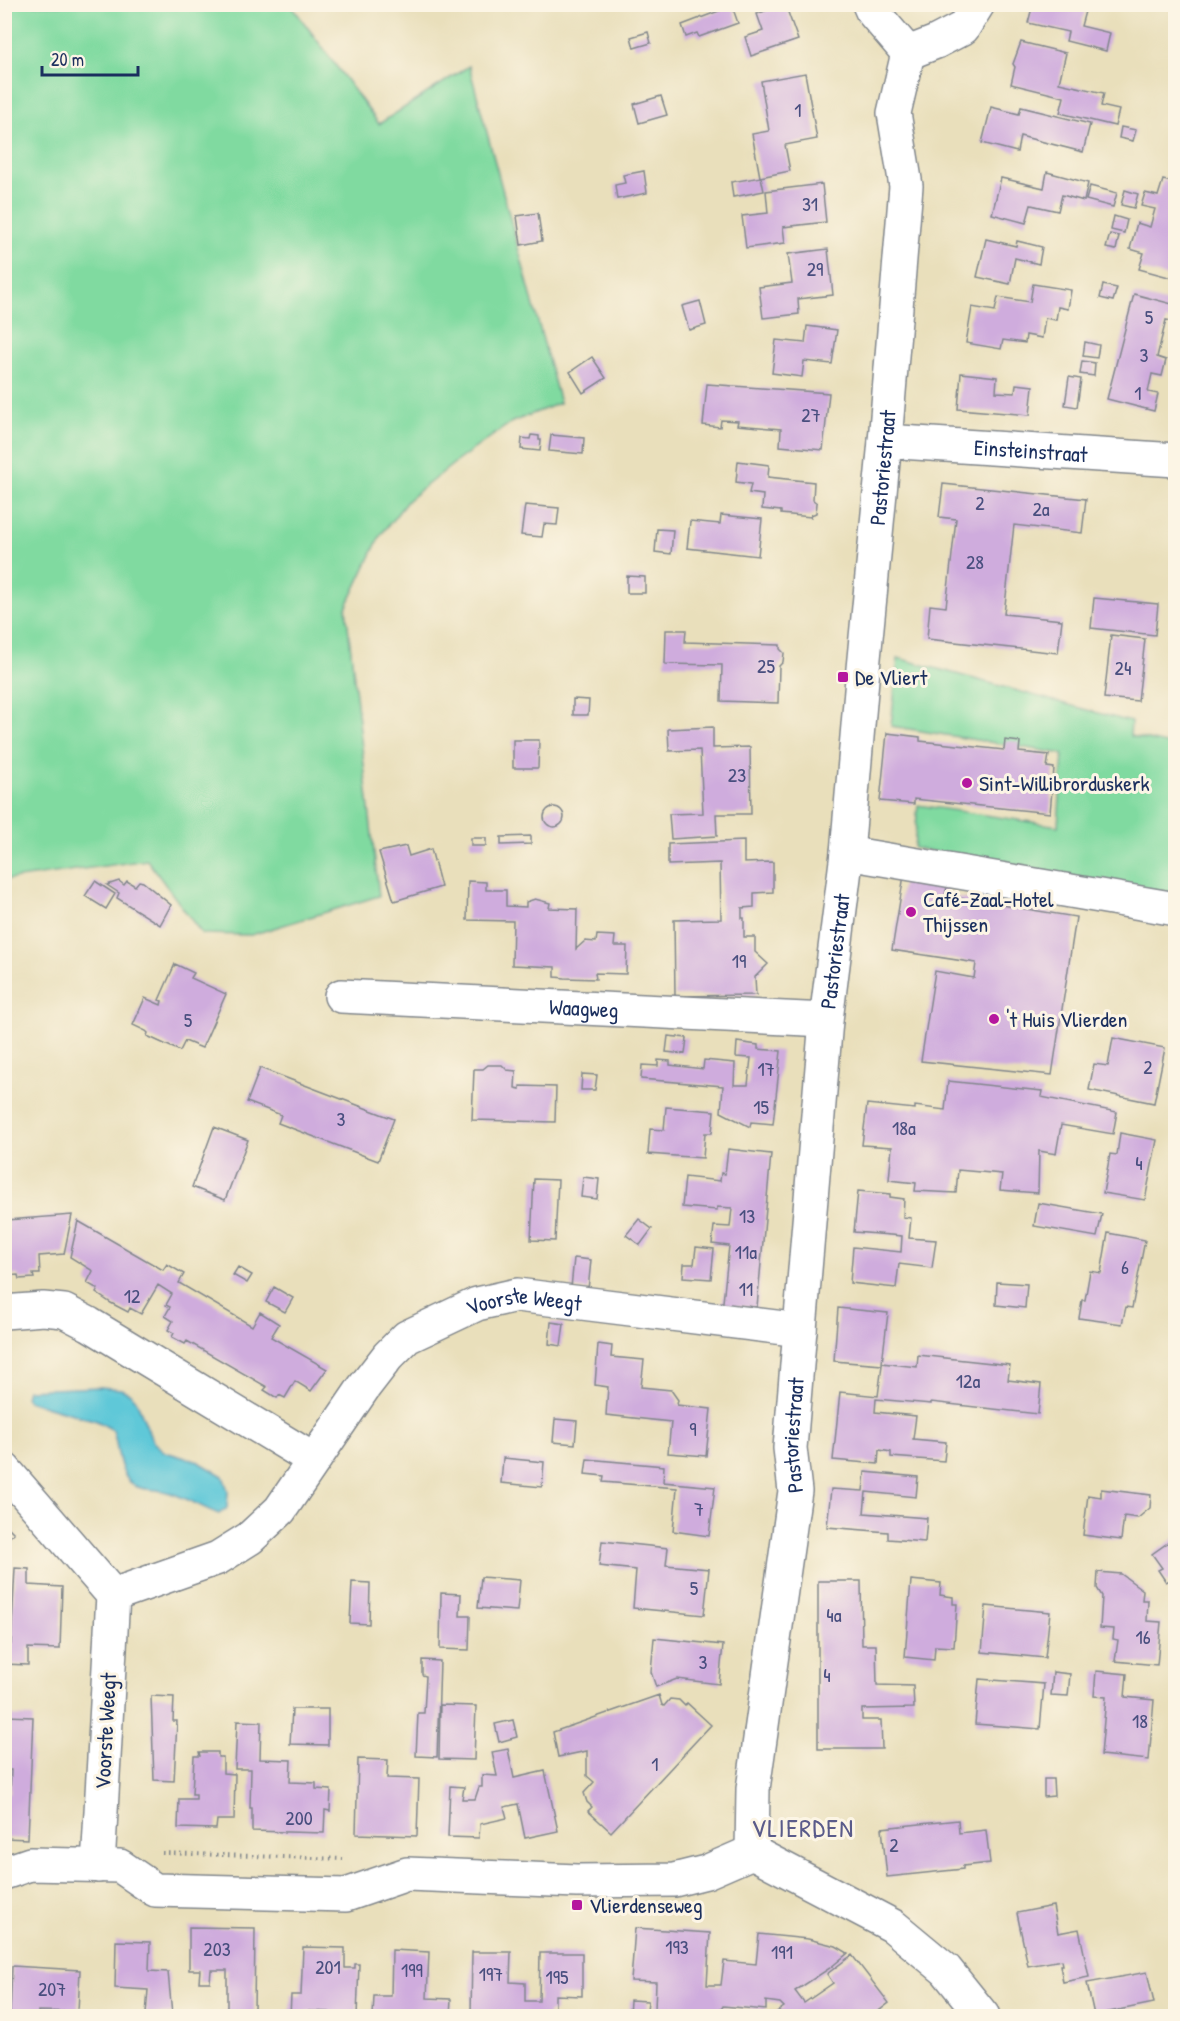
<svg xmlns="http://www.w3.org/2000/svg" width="1180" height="2021" viewBox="0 0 1180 2021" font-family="'Patrick Hand',sans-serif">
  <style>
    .green { fill: #80daa0; stroke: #4e847f; stroke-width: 1.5 }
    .water { fill: #5ec8d8; stroke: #3c7c9b; stroke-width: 1.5 }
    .building { fill: #cfacdd }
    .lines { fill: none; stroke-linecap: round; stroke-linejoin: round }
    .minor-casing { stroke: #82878c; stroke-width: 36 }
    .tertiary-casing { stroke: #82878c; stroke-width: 36 }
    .path { stroke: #82878c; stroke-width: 4; stroke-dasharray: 1.5 4.5; stroke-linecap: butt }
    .minor { stroke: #fff; stroke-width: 33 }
    .tertiary { stroke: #fff; stroke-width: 33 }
    .poi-dot { fill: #b5179e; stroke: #fcf5e5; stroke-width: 2 }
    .labels { text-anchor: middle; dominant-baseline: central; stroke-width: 6; stroke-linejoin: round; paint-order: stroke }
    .number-label { font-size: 20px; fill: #484e7e }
    .street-label { font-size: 22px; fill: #1b2f5e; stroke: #fcf5e5 }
    .poi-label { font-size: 22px; fill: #1b2f5e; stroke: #fcf5e5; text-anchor: start }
    .quarter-label { font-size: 26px; letter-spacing: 1.5px; fill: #5a5b8a; stroke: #fcf5e5 }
  </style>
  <rect width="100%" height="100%" fill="#fcf5e5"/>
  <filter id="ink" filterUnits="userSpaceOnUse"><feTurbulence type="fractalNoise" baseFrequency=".0167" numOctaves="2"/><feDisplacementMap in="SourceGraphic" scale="12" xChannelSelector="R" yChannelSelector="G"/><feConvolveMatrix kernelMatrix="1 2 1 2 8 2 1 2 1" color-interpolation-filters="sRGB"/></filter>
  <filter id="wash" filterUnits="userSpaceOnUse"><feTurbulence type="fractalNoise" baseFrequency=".008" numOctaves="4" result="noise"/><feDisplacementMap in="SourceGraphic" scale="24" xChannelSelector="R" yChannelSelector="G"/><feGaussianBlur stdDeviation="1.35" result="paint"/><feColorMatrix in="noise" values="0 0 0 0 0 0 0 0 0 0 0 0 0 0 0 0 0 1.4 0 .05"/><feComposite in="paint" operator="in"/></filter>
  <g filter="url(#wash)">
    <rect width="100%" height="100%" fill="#e9dfbb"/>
    <path class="green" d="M4,5H291L379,124L469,66L560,403L512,422L457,461L408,500L380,536L346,608L379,896L251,935L202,934L147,860L5,880Z
      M898,658L1131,722L1130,736L1175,746V897L914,848L918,805L1058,826L1063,754L891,726Z"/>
    <path class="water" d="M100,1387L121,1389L131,1394L136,1400L153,1442L165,1452L199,1462L223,1476L228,1491L227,1508L219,1514C200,1507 183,1495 163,1491C151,1488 135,1491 128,1480C118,1467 118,1446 113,1430L97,1421L28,1401L25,1397L27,1390Z"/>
    <g id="blocks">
      <path class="building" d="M783,4H785L798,40L751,56L745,37L763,31L757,14Z
        M1033,4H1087L1081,26L1110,33L1106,51L1066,41L1068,32L1028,23Z
        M732,6L738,23L699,37L697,33L686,37L682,25Z
        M648,32L651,43L634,48L631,37Z
        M1021,42L1066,53L1059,83L1104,93L1101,106L1119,110L1115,126L1060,113L1064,97L1011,84L1015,67L1013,64Z
        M805,73L817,139L785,145L790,171L760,177L752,134L769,131L761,81Z
        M661,96L667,115L639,123L634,104Z
        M991,107L1019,114L1021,107L1090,124L1083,152L1020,136L1017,152L982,143Z
        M1121,127L1136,130L1133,141L1119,138Z
        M644,171L647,193L617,199L615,185L625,183L623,175Z
        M1047,172L1088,183L1084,201L1062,195L1058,211L1031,205L1026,223L992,214L1001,178L1044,188Z
        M761,177L764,191L733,197L731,182Z
        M1163,180L1176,183V279L1139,269L1144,253L1130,249L1137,223L1150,227L1155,209L1141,206L1145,193L1158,196Z
        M822,184L826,222L783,227L785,243L746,248L742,216L768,213L766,191Z
        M1090,186L1117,193L1113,207L1086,200Z
        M1125,190L1138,194L1134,208L1121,205Z
        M538,213L542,241L521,245L517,216Z
        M1114,216L1127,220L1124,233L1111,230Z
        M1110,234L1119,236L1116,250L1106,248Z
        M986,239L1016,246L1017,241L1042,247L1039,264L1015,258L1010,284L977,277Z
        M828,249L833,295L798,299L799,314L763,318L759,287L792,283L788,254Z
        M1033,284L1071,290L1068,309L1058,307L1056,320L1045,318L1042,338L1026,335L1025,343L1003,340L1001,349L966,343L972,307L995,311L998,297L1030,302Z
        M1103,285L1117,288L1113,301L1100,298Z
        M1134,294L1176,305V322L1166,320L1157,357L1166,360L1162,376L1152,374L1148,392L1158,394L1154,411L1107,399Z
        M700,301L706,325L689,330L682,306Z
        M807,326L837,330L832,364L804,361L802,377L772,373L776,340L805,343Z
        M1085,342L1099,345L1097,358L1083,356Z
        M592,357L606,378L583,393L570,372Z
        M1082,361L1095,363L1094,376L1080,374Z
        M961,373L997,377L996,392L1015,393L1016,384L1033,386L1030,415L958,409Z
        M1069,377L1081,379L1077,407L1065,405Z
        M707,384L829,393L823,450L780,446L781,429L737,425L738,421L721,420L720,427L703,425Z
        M531,435L539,436V440H541L540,451L521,449L522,438L530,439Z
        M551,435L584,438L583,454L549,451Z
        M738,461L769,465L768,477L814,482L813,500L817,503L816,513L811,515V517L781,514V511L762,509L763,495L749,493L751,484L736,482Z
        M943,484L1086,499L1082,533L1014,525L1004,614L1062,620L1058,653L927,639L930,605L946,607L956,519L939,517Z
        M525,505L559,508L557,525L544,524L542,537L521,535Z
        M721,515L762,519L758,556L687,548L690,521L720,524Z
        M657,529L673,530L671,554L655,552Z
        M627,576L645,577V593H627Z
        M1094,598L1158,604L1155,635L1091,628Z
        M666,630H686L685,642L780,645V649L784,653L783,662L779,666L778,703L721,701L722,665L665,664Z
        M1111,635L1145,639L1138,701L1104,698Z
        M573,699L589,700L588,715H573Z
        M713,727V748L750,747L751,814H716L717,836L671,839L669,814L703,813L700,750L669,751L668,729Z
        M887,733L920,737V741L1004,750L1005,740L1020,742L1019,752L1049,755L1047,767L1054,768L1050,813L914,799V804L880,801Z
        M513,740H539L538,768H513Z
        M544 817a10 10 0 1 1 20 0a10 10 0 1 1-20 0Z
        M531,836V844L501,845V837Z
        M471,838H486V846H471Z
        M744,841V863L773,862V892L754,893V907L742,908V918H744V937H755V952L768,964L755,977L756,995L675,996L674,920L721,919L720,863L668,865V844Z
        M406,846L409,856L431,849L441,887L394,901L379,852Z
        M904,875L948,882L945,896L1076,917L1052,1075L921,1061L935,971L974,978L976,963L892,950Z
        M95,881L115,894L106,909L85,896Z
        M119,881L124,885L127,881L135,886L139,881L143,882L171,905L160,925L117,898L119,893L107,885Z
        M468,881L486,882V890H506V906L526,907V902L535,899L550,903L549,908L577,909L576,949L585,941L596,942L597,935L615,936L614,946H627L626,974L595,973L596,979L565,978L555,977V967L512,965L513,921L467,920Z
        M175,964L194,973L191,978L226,994L202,1048L185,1041L180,1051L147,1036L148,1033L146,1031L133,1025L145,998L161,1005L162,1001L159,1000Z
        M668,1036L687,1038L685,1054L666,1052Z
        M1113,1038L1165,1048L1154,1103L1089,1090L1094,1064L1108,1066Z
        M737,1042L758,1045V1049L781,1051L773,1124L751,1122L750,1127L721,1112L723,1086L641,1079L642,1065L658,1066V1060L670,1061V1065L703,1069L704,1060L735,1063L734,1085H748L751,1058L736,1057Z
        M488,1065H502L507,1070L516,1071L515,1088L520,1089V1086L556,1087L555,1122L472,1120L474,1069H483Z
        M260,1068L394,1119L378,1161L278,1123L281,1115L247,1102Z
        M582,1074L597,1075L595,1090H581Z
        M948,1081L1042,1091L1041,1097L1117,1112L1113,1134L1061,1125L1056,1154L1039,1151L1038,1193L1000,1190L1002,1174L958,1170L956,1193L915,1191L916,1183L889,1180L892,1147L862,1145L867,1104L915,1109V1106L945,1110Z
        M666,1107L714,1111L712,1133H705L703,1158L648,1154L650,1129L664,1130Z
        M214,1127L248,1140L225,1200L192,1187Z
        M1120,1133L1157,1140L1145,1200L1103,1193L1110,1154L1117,1155Z
        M728,1149L771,1154L757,1307L721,1305V1302H723L729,1246L712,1244L714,1226L730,1227L732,1208L717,1207V1210L682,1207L685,1177L720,1181L721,1173L725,1174Z
        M583,1177L599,1179L597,1199L581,1197Z
        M534,1179L558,1180L555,1241L531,1240Z
        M858,1191L890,1194V1197L904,1199L903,1217L911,1218L909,1238L936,1240L932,1268L899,1264L896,1288L850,1283L853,1247L901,1252L902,1236L854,1232Z
        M1038,1203L1102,1214L1097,1237L1034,1226Z
        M72,1215L64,1254L39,1256L40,1274H33L34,1278L19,1279L18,1275L4,1276V1230H8L7,1220Z
        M639,1219L652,1229L640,1245L626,1235Z
        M78,1221L163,1270L167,1264L184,1274L179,1283L252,1326L260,1312L279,1324L271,1337L327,1369L311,1391L295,1381L285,1398L279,1395L277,1398L264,1390L267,1387L187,1341L185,1344L172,1337L174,1333L168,1330L173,1321L165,1316L170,1307L166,1305L172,1294L158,1285L141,1314L130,1308L128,1312L111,1303L96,1293L98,1289L87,1283L93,1271L70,1257Z
        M1108,1233L1145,1240L1132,1308L1126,1307L1122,1324L1079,1318L1082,1300H1085L1090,1271L1101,1273Z
        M696,1247L714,1249L711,1279L683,1277L684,1264H694Z
        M574,1258L591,1260L588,1290L571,1288Z
        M238,1267L252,1275L247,1283L233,1275Z
        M997,1282L1027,1284L1025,1308L996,1305Z
        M274,1287L293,1298L285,1312L266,1302Z
        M838,1308L888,1313L882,1363L917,1367L918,1355L1010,1365L1008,1380L1041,1384L1038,1414L931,1402V1404L876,1399L875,1412L916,1416L913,1439L946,1442L944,1461L891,1457V1452L879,1450L878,1464L833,1460L840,1392L878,1396L882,1365L834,1361Z
        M551,1322L564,1324L561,1346L549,1344Z
        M598,1344L612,1346L611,1357L644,1360L641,1387L671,1390L678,1400L677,1405L711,1409L706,1456L668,1453L671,1422L606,1415L608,1387L595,1385Z
        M555,1419L577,1421L575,1444L553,1442Z
        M503,1458L544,1462L542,1487L501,1483Z
        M587,1459L664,1466L663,1482L715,1487L709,1536L673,1531L677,1488L603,1482L604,1476L585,1474Z
        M865,1472L918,1477L916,1497L866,1492L864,1513L927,1518L925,1542L888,1539V1532L827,1527L831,1489L863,1491Z
        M1101,1489L1151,1495L1150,1508L1138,1518L1124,1516L1121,1540L1083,1535L1088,1495L1101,1497Z
        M4,1523L14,1533L4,1542Z
        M1176,1537V1588L1170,1580L1166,1582L1158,1570L1162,1568L1152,1554Z
        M602,1541L668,1548L666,1565L709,1569L704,1615L633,1608L636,1570L599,1566Z
        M15,1568L29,1569V1585L62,1587L60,1649L28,1648V1665L4,1664V1644H11Z
        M1098,1572L1121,1574L1143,1590L1142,1600H1148L1147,1621L1161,1622L1157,1665L1115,1661L1118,1640L1113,1639L1114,1629L1100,1628L1102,1596L1097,1588Z
        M481,1577L520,1580L517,1611L478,1608Z
        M911,1580L941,1583L940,1595L953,1597V1604H957L954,1647L935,1646L934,1660L905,1657Z
        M818,1581H861L862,1645H876L877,1685L913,1686L914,1708L862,1709V1720H881L882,1749H818Z
        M352,1582L370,1583L369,1624L350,1623Z
        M441,1593L461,1594L460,1616H470L469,1650L440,1649Z
        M986,1606L1050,1612L1045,1658L982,1652Z
        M654,1638L723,1645L719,1684L677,1679L656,1687L651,1672Z
        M422,1660L440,1661L437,1757L416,1756L418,1713H424L426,1676L422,1675Z
        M1096,1671L1127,1674L1125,1697L1154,1700L1149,1760L1101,1755L1106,1697L1094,1696Z
        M1053,1672L1070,1674L1068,1696L1051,1695Z
        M979,1679L1044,1684L1040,1729L975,1724Z
        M659,1695L662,1705L664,1706L670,1699L679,1700L685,1706L687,1703L711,1725L611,1832L588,1811L592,1807L587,1802L584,1793L594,1782L587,1776V1751L558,1757L553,1732Z
        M151,1696L174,1697L173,1721H177L174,1781L154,1780Z
        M440,1705L476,1706L474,1760L439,1759Z
        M292,1709H328V1745L290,1744Z
        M6,1716L33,1717L28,1839L4,1838V1792L10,1793L11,1770H4Z
        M513,1720L517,1737L499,1742L495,1724Z
        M237,1721L261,1722L260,1759L291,1760L290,1782L316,1783V1789L331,1790L330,1811L325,1810L324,1833L252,1831V1808H250L251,1769H235Z
        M508,1749L514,1778L545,1771L558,1831L525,1838L518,1804L504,1807L507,1818L480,1824L479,1838L448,1837L450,1786L464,1787L462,1799H475L479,1787H482V1775L497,1776L492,1752Z
        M199,1752H218V1757H223V1773L235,1774L234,1820H217L216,1829L178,1828L179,1799H196V1794H192L194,1756H200Z
        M358,1759L388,1760L387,1778L419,1779L417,1836L356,1834Z
        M1044,1779H1053L1054,1796L1044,1797Z
        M958,1820L959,1833L986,1830L990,1863L963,1866V1869L887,1877L882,1828Z
        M1053,1906L1058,1933L1079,1929L1089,1977L1063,1982L1060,1965H1063L1062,1960L1028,1966L1017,1913Z
        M189,1927L255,1928L254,2013L283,2014V2016H227V1970H211L210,1982H199L200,1970H189Z
        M635,1928L710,1933L707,1985H721L724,1961L756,1964L759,1934L808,1939L836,1946L848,1953L830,1968L795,1991L804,2003L833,1983L827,1974L852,1955L889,2003L872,2016H771L784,2007L780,2003L766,2001V2010L723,2006L717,2016H629L630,2000L648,2001L647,2010H655L656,1982L631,1981Z
        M116,1941L150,1942L149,1971L168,1972L172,2014H146L148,1990L115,1988Z
        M303,1947L345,1948V1968H355V1964H359L357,2016H329V2012L306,2011V2016H290L291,1995H301Z
        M392,1950L429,1952L427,1998L451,1999L450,2016H373L374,1996H391Z
        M472,1952H511L510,1982L525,1983V2001H539L540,1953H582V1996L555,1995V2012H548V2016L471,2015Z
        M12,1966L80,1970L78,2012L38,2011V2016H10Z
        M1147,1972L1154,2003L1094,2015L1087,1983Z"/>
    </g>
  </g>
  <g filter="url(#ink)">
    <use href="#blocks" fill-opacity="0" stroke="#82878c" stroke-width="1.5"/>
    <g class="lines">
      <g class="minor-casing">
        <g id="minor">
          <path d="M908,53L936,42L963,28L978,4"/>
          <path id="s1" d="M885,441L1176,460"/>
          <path d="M847,853L1176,909"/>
          <path id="s2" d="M341,996L826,1020"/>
          <path d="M4,1312L43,1309L64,1311L89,1324L314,1460"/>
          <path d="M4,1469L113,1595L98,1866"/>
          <path id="s3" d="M113,1595L218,1558L250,1538L280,1510L364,1387L388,1356L407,1337L477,1304L517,1295L800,1330"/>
        </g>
      </g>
      <g class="tertiary-casing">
        <g id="tertiary">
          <path id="s4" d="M752,1852L753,1789L795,1491L790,1448L826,1020L847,853L862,679L885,441L906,186L894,113L908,53L872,11L869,4"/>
          <path d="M752,1852L893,1926L946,1970L983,2016"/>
          <path d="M4,1873L30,1864L120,1866L155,1890L346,1895L407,1874L577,1881L674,1880L706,1872L752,1852"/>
        </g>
      </g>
      <path class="path" d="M162,1853L343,1859"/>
      <use href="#minor" class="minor"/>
      <use href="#tertiary" class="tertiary"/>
    </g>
  </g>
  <g class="poi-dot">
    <rect x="837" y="671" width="12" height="12" rx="3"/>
    <circle cx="967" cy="783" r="6"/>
    <circle cx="911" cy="912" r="6"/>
    <circle cx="994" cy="1019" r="6"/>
    <rect x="571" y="1899" width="12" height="12" rx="3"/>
  </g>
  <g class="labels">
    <g class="number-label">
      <text x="798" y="109">1</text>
      <text x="810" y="203">31</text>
      <text x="815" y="268">29</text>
      <text x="1149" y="316">5</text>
      <text x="1144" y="354">3</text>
      <text x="1138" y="392">1</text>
      <text x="811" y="414">27</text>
      <text x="980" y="502">2</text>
      <text x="1041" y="508">2a</text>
      <text x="975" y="561">28</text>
      <text x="766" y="665">25</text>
      <text x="1123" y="667">24</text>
      <text x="737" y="774">23</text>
      <text x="739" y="960">19</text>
      <text x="188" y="1019">5</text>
      <text x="1148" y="1066">2</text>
      <text x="766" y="1068">17</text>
      <text x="761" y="1106">15</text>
      <text x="341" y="1118">3</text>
      <text x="904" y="1127">18a</text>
      <text x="1139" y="1162">4</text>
      <text x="747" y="1215">13</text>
      <text x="746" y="1251">11a</text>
      <text x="1125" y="1266">6</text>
      <text x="746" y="1288">11</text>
      <text x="132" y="1295">12</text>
      <text x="968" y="1380">12a</text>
      <text x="693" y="1428">9</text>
      <text x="699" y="1508">7</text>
      <text x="694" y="1587">5</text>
      <text x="834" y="1614">4a</text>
      <text x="1143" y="1636">16</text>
      <text x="703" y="1661">3</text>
      <text x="827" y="1674">4</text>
      <text x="1140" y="1720">18</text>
      <text x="655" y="1763">1</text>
      <text x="299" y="1817">200</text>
      <text x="894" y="1844">2</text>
      <text x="677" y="1946">193</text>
      <text x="217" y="1948">203</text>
      <text x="782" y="1951">191</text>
      <text x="328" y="1966">201</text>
      <text x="412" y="1969">199</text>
      <text x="491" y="1973">197</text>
      <text x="557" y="1976">195</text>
      <text x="52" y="1988">207</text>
    </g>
    <g class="street-label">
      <text stroke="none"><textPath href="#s1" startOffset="146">Einsteinstraat</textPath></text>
      <text stroke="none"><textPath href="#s4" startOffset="1392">Pastoriestraat</textPath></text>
      <text stroke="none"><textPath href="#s4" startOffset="906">Pastoriestraat</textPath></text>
      <text stroke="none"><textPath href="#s2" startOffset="243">Waagweg</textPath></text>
      <text stroke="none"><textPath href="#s3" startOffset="530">Voorste Weegt</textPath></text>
      <text stroke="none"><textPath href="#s4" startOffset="420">Pastoriestraat</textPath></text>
      <text transform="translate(105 1731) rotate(-87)">Voorste Weegt</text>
    </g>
    <g class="poi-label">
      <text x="855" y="677">De Vliert</text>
      <text x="979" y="783">Sint-Willibrorduskerk</text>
      <text x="923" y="899">Café-Zaal-Hotel<tspan x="923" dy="25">Thijssen</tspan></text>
      <text x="1006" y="1019">'t Huis Vlierden</text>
      <text x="589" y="1905">Vlierdenseweg</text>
    </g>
    <g class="quarter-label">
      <text x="803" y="1827">VLIERDEN</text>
    </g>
  </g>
  <rect width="1180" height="2021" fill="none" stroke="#fcf5e5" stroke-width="24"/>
  <path d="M42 66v9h96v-9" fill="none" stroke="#1b2f5e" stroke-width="3"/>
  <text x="51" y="66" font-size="18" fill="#1b2f5e" stroke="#fcf5e5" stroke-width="4.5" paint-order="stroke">20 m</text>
</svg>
